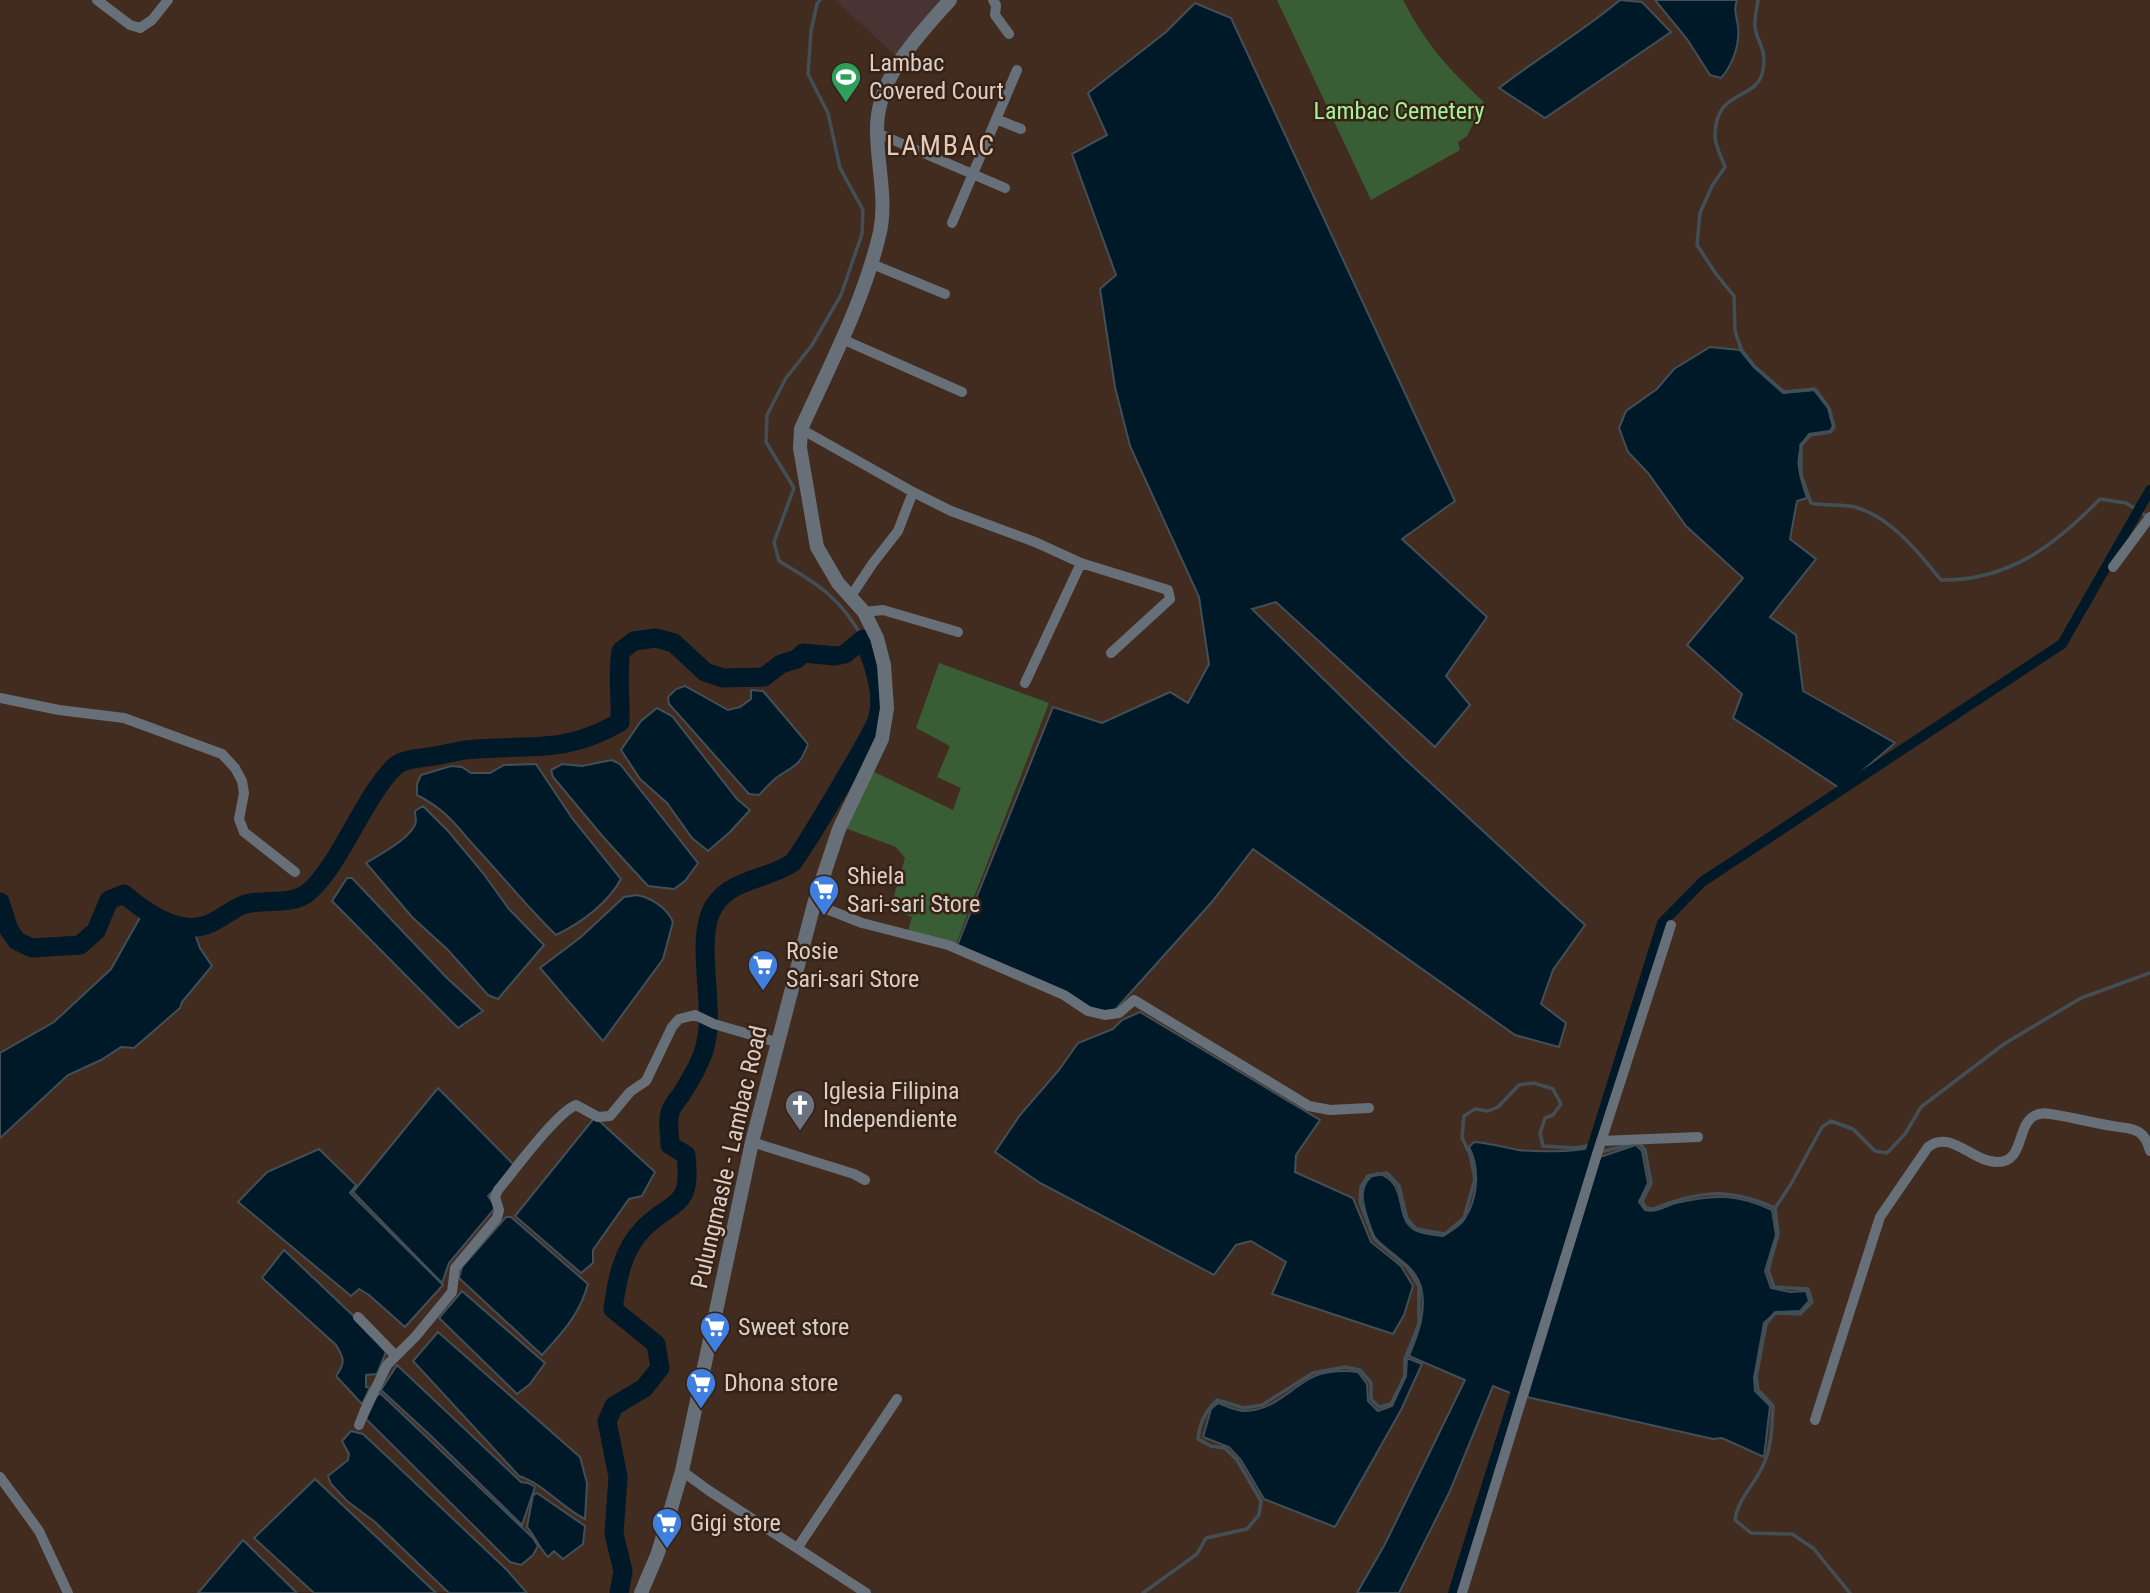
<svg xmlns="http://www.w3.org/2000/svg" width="2150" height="1593" viewBox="0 0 2150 1593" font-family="'Roboto Condensed',sans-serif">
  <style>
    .education { fill: #483433 }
    .green { fill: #395e35 }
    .water { fill: #001928; stroke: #424f57; stroke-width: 2 }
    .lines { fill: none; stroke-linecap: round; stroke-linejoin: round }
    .stream { stroke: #424f57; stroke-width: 3.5 }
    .canal { stroke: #001928; stroke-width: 10 }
    .river { stroke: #001928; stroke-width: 19 }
    .minor { stroke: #677079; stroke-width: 10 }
    .tertiary { stroke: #677079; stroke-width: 14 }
    .labels { text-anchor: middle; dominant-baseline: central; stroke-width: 5; stroke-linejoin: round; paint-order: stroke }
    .poi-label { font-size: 24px; fill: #dccec6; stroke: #372216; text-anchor: start }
    .park-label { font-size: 24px; fill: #a3f39b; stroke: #372216 }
    .street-label { font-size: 24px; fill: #dccec6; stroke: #372216 }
    .quarter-label { font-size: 28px; letter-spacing: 2px; fill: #e5c9b9; stroke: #372216 }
  </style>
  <rect width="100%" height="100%" fill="#422c20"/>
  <path class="education" d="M835,0H943L897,57Z"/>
  <path class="green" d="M1277,0H1403C1426,44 1448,69 1484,102L1467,136L1458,142L1460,150L1371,200Z
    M939,663L1049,703L956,944L908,931L912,917L890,909L905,858L896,847L845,828L870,770L953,810L961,788L937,777L950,746L916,728Z"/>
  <path class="water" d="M1620,0L1642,2L1671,32L1545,118L1499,88C1539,57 1582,32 1620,0Z
    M1655,0H1737C1733,10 1737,17 1738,27C1740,45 1732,66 1721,78L1710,75L1687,39Z
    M1195,3L1231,18L1455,501L1402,539L1487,617L1446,676L1470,705L1435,747L1276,602L1252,609L1406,760L1585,925L1553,970L1541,1004L1566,1023L1559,1047L1515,1035L1253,849L1211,903L1115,1010L1105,1013L1089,1007L957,946L1053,707L1102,723L1170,692L1188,703L1209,664L1199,597L1130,446L1115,387L1100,289L1116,275L1072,154L1107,135L1088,93L1166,32Z
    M1710,347L1740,350L1754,367L1783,393L1814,390L1828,408L1833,426L1830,431L1809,434C1792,455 1799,474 1807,498L1797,501L1790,539L1816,559L1770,617L1796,635L1803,691L1895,743L1841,789L1733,718L1742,694L1687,645L1743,578L1686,526L1648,473L1628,452L1619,428L1626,411L1657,389L1674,369Z
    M685,686L728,710L740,707L751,699V690L763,691L808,744C799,768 794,765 776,778C770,783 764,790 759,795L749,794L669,704L668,697L676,689Z
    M657,708L672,716L737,799L750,810L730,832L708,851L692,838L667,803L640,779L621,750L641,721Z
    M612,760L620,764L698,863L685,881L674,889L648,886L604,838L553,777L551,770L562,764L582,766Z
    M536,764L572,818L621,879C608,903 581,923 556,935C528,908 504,878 478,850C456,826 448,811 417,795V784L421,775L451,766L462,767L471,773H490L504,765Z
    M423,806L449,832L483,873L509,909L544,945L498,999L488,995L448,950L412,917L366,863C379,855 412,838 416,822C416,821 415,812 415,811Z
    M347,878H352L446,977L483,1011L458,1028L332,901Z
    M637,895C652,898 667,908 673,922L663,959L603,1041L540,968L581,937L624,897Z
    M142,914L175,930L195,934L200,948L212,966L182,1002L180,1008L134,1048L121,1047L101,1060L68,1075L0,1138V1053L54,1022L111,969Z
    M1140,1012L1320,1120L1296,1155L1295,1172L1353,1198L1371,1242L1401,1266L1413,1286L1404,1315L1393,1334L1272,1294L1286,1262L1251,1241L1236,1245L1214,1275L1040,1183L995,1152L1020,1115L1059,1070L1078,1043L1113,1029L1122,1020Z
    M438,1088L516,1167L488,1196L496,1207L449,1263L442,1283L353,1192Z
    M595,1117L655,1172L642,1196L629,1199L593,1250V1263L581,1273L515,1216Z
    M1474,1142C1489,1143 1503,1147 1518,1150C1535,1152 1572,1152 1589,1148L1513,1394L1493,1386L1450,1491L1399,1593H1357L1385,1544L1465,1380L1409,1356C1418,1334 1427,1311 1421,1287C1415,1265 1391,1255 1377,1240C1372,1235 1370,1226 1368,1220C1362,1202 1357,1183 1377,1173C1410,1182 1393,1219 1415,1230C1423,1234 1435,1235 1443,1236C1450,1231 1461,1226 1465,1218C1478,1198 1480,1168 1469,1147Z
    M1636,1145L1642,1151L1648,1183L1639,1202L1645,1210C1657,1213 1665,1206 1676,1203C1714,1194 1737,1194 1772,1210L1776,1235L1765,1271L1771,1288L1790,1292L1806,1291L1809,1301L1800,1311L1776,1312L1764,1323L1754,1378L1755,1391L1770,1406L1764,1457L1722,1438L1713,1439L1527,1397L1600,1157Z
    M319,1149L356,1185L350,1193L443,1285L405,1327L369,1295L359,1289L351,1296L238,1202L267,1172Z
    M506,1217H511L588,1284C580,1314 562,1333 542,1355L459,1278L462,1267Z
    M284,1250L362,1324L386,1352L377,1374L366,1375V1387L370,1388L362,1404L336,1376C346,1363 344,1358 336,1345L262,1278Z
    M462,1291L545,1363L530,1384L517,1394L439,1318Z
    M438,1332L580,1457L587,1483L585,1519C562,1508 544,1484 519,1476L413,1361Z
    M1407,1358L1422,1364L1401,1410L1335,1527L1264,1499L1241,1460L1229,1447L1203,1437L1211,1409L1218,1403C1226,1406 1236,1411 1245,1411C1271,1411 1288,1391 1309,1379C1322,1371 1343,1370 1358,1372L1367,1384L1368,1401L1378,1411L1392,1406L1406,1376Z
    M397,1365L521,1482L528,1483L535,1487L522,1525L430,1435L381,1390Z
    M380,1393L533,1538L538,1546L533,1555L521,1565L510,1562L366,1419L376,1397Z
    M351,1431L363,1434L393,1462L507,1570L527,1593H449L375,1522L347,1501L331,1484L328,1476L348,1460L349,1454L342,1441Z
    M315,1479L436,1593H314L254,1538Z
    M537,1493L585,1526L583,1544L563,1559L554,1551L548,1557C539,1548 535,1536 527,1527L533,1495Z
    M243,1540L297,1593H198Z"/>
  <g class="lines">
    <path class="stream" d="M820,0L817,4L811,31L808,74L828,113L840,168L863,210L862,234L841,295L812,345L786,378L767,415L766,442L794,488L774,542L779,561C818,584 841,598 863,639
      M1758,0C1757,8 1754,19 1755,27C1757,44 1767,47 1763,70C1758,102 1715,87 1715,136C1715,146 1722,158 1725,167L1712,186L1700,213L1697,245L1716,274L1734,296L1735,331L1741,349L1754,366L1784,392L1815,389L1829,408L1834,427L1830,432L1810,435L1801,445V475L1811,503C1825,506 1841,504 1855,507C1891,517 1918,552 1941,580C2009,581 2055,545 2100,499L2126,503L2148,517
      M1639,1143L1645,1150L1651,1183L1642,1201L1646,1208L1653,1209C1700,1190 1729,1188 1775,1208
      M1143,1593L1197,1554L1206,1538L1247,1529L1259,1515L1261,1501L1237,1460L1225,1448L1211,1446L1198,1439C1200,1422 1205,1412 1217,1400L1244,1408L1262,1405L1313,1373L1345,1367L1360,1370L1371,1383V1399L1379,1407L1391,1404L1405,1376V1359L1419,1324V1286L1407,1267L1374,1239L1360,1202L1361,1187L1368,1176L1387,1173L1399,1186L1407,1219L1416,1229L1445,1234L1464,1218L1475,1179L1470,1154L1462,1138L1464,1116L1475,1109L1488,1111L1498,1107L1519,1085L1534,1083L1553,1089L1561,1104L1553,1115L1545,1118L1540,1133L1543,1146L1575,1148L1592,1145L1600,1152L1629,1145
      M1850,1593L1813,1548L1792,1534L1751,1533L1735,1520C1738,1497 1757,1483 1765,1461C1772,1444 1772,1424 1773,1406L1758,1390L1756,1377L1766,1324L1775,1313L1800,1314L1812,1302L1808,1289L1774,1287L1768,1270L1778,1234L1775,1208L1791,1184L1822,1127L1831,1121L1853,1129L1875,1151L1887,1153L1905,1134L1921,1107L2004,1044L2081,998L2150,973"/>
    <path class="canal" d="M1453,1593L1662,923L1702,882L2062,644L2150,490"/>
    <path class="river" d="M0,902L9,930L17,941L32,948L80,945L96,931L109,900L124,894C144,911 178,935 206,925C219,921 230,910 243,905C262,898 288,906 306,894C333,875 360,809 383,780C389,773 393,766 402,762C412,758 424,758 434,756C444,754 455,752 465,750C526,743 563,756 620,722C621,698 617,675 621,651L634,641L656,638L674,643L705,672L723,678L764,677L781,664L797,659L803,653L835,656L845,654L863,639C873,661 884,693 878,717C876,729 799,857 792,863C767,880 732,878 714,906C694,938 715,1004 706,1042C703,1060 690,1080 681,1095C677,1100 671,1107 670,1113C667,1122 670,1135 670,1145L686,1155C692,1209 675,1198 644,1228C622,1250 617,1280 613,1309L656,1344L660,1368L644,1388L614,1406L607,1421L618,1477L614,1534L623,1571L619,1593"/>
    <path class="minor" d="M97,0L130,25L140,28L152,20L168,0
      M993,0L996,5L995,15L1009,34
      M996,119L1021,129
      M877,133L1005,188
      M952,223L1017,70
      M872,264L945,294
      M842,339L962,392
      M801,429L913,492L951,511L1035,542L1081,563L1168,590L1170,599L1111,653
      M2113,567L2150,517
      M851,596L873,563L898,531L913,492
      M864,612L883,610L958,632
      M1025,683L1081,563
      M0,698L59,710L124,718L222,754L235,768L242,781L244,793L239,819L244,832L295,872
      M814,904L862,923L948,945L1064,995L1088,1011L1105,1015L1119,1013L1134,1000L1309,1106L1330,1110L1369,1108
      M1601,1141L1698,1137
      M752,1142L854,1174L865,1180
      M358,1317L396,1356
      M1815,1420L1880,1217L1928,1147C1951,1129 1972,1162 1997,1162C2025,1162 2016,1126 2034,1116C2039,1113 2045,1113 2050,1114C2073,1117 2096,1124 2119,1127C2126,1128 2134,1128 2140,1133C2146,1137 2148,1144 2150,1151
      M359,1425L365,1410L387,1365L416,1336L452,1292L455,1268L497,1218L499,1210L495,1197L498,1190C514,1171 556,1113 576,1105L598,1117L610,1116L630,1092L646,1081L672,1027L679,1019L695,1015L714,1024L776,1042
      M682,1471L708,1490L866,1593
      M0,1477L39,1531L68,1593
      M798,1547L897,1399
      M1462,1593L1597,1154L1671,925"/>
    <path class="tertiary" d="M641,1593L658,1553L682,1471L752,1142L814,904L839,829L882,739L887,708L884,665L877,638L864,612L838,583L817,547L800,448L801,429C830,365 864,301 880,232C887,198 877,165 877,131C876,78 917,37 950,0"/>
  </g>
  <defs>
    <g id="stadium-pin" transform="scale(1.575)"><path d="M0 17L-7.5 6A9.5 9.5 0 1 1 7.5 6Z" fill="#2e9e5b" stroke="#372216"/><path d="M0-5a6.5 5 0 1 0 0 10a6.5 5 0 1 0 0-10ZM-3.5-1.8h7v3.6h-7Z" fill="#fff"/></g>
    <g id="supermarket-pin" transform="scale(1.575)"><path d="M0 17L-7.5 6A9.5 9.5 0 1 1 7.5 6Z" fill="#3f7fe0" stroke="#372216"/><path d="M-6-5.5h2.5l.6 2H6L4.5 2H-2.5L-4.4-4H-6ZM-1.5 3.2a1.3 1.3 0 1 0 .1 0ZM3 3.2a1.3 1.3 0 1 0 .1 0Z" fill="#fff"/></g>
    <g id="church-pin" transform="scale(1.575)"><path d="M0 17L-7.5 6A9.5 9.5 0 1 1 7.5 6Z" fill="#6b7280" stroke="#372216"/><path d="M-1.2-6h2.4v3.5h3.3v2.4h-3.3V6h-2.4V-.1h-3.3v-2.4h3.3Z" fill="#fff"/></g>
  </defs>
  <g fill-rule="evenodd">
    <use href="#stadium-pin" x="846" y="77"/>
    <use href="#supermarket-pin" x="824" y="890"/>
    <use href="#supermarket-pin" x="763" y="965"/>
    <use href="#church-pin" x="800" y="1105"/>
    <use href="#supermarket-pin" x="715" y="1327"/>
    <use href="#supermarket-pin" x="701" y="1383"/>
    <use href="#supermarket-pin" x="667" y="1523"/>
  </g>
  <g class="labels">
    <g class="poi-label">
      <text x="869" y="63">Lambac<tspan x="869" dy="28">Covered Court</tspan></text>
      <text x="847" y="876">Shiela<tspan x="847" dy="28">Sari-sari Store</tspan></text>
      <text x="786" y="951">Rosie<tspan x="786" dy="28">Sari-sari Store</tspan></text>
      <text x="823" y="1091">Iglesia Filipina<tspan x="823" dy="28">Independiente</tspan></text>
      <text x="738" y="1327">Sweet store</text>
      <text x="724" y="1383">Dhona store</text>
      <text x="690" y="1523">Gigi store</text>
    </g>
    <g class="park-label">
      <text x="1399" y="111">Lambac Cemetery</text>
    </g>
    <g class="street-label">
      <text transform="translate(729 1157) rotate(-77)">Pulungmasle - Lambac Road</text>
    </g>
    <g class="quarter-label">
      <text x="941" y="145">LAMBAC</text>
    </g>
  </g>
</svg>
